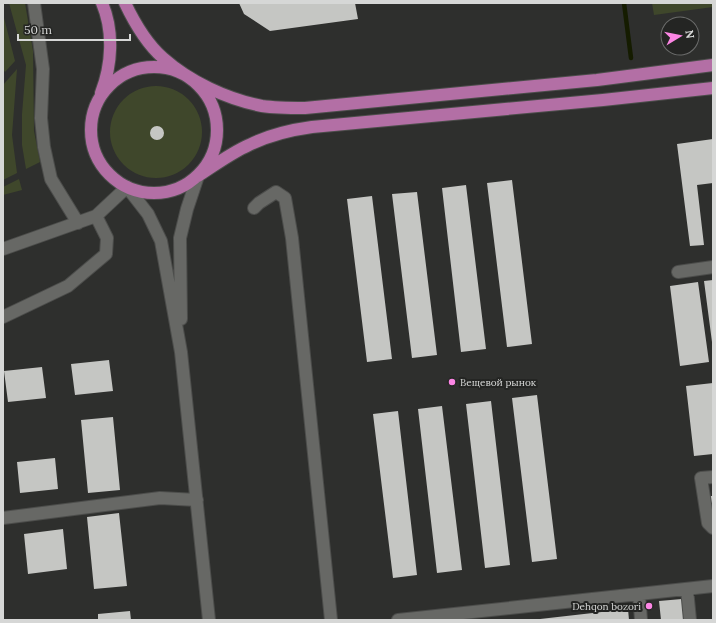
<svg xmlns="http://www.w3.org/2000/svg" width="716" height="623" viewBox="0 0 716 623" font-family="Lora,serif">
  <style>
    .green { fill: #3f472b }
    .lines { fill: none; stroke-linecap: round; stroke-linejoin: round }
    .stream { stroke: #151c00; stroke-width: 4.5 }
    .building { fill: #c5c6c3 }
    .minor-casing { stroke: #4c4d4b; stroke-width: 14 }
    .major-casing { stroke: #4c4d4b; stroke-width: 14 }
    .minor { stroke: #676865; stroke-width: 12 }
    .major { stroke: #b36fa5; stroke-width: 12 }
    .poi-dot { fill: #fc86e4; stroke: #242523; stroke-width: 1.5 }
    .labels { text-anchor: middle; dominant-baseline: central; stroke-width: 4; stroke-linejoin: round; paint-order: stroke }
    .poi-label { font-size: 10px; fill: #d6d7d6; stroke: #242523; text-anchor: start }
  </style>
  <rect width="100%" height="100%" fill="#2e2f2d"/>
  <path class="green" d="M9,3H25L33,51L34,131L40,162L26,169L22,145V114L26,65Z
    M652,3H713V7L654,15Z
    M3,14L15,61L5,72L3,69Z
    M17,69L12,135L17,173L3,180V85Z
    M110 132a46 46 0 1 1 92 0a46 46 0 1 1-92 0Z
    M19,179L22,190L3,195V187Z"/>
  <g class="lines">
    <path class="stream" d="M624,3L631,58"/>
  </g>
  <path class="building" d="M239,3H355L358,19L270,31L244,14Z
    M150 133a7 7 0 1 1 14 0a7 7 0 1 1-14 0Z
    M713,139V183L697,185L704,245L690,246L677,144Z
    M512,180L532,344L507,347L487,183Z
    M466,185L486,349L461,352L442,188Z
    M417,192L437,355L412,358L392,194Z
    M372,196L392,359L367,362L347,199Z
    M713,280V342H712L704,281Z
    M698,282L709,362L680,366L670,286Z
    M109,360L113,391L75,395L71,364Z
    M42,367L46,398L8,402L4,371Z
    M713,383V454L694,456L686,386Z
    M537,395L557,559L532,562L512,398Z
    M491,401L510,565L485,568L466,404Z
    M442,406L462,570L437,573L418,409Z
    M398,411L417,575L393,578L373,414Z
    M113,417L120,490L88,493L81,420Z
    M55,458L58,489L20,493L17,462Z
    M710,496H713V514H712Z
    M119,513L127,586L94,589L87,517Z
    M63,529L67,569L28,574L24,534Z
    M682,599L684,620H661L659,601Z
    M628,609L629,620H540V619Z
    M130,611L131,620H98V614Z"/>
  <g class="lines">
    <g class="minor-casing">
      <path id="minor" d="M34,3L43,69L41,118L44,147L51,179L78,223
        M254,208L259,203L276,192L285,198L292,238L331,620
        M3,249L96,216L127,187L148,214L161,241L181,352L209,620
        M678,272L713,267
        M3,317L68,286L106,254L107,238L96,216
        M181,319L180,238L187,209L198,176
        M713,477L701,478L708,523L713,528
        M3,518L160,498L197,500
        M687,589L690,620
        M639,594L713,586
        M398,620L639,594L641,620"/>
    </g>
    <g class="major-casing">
      <path id="major" d="M125,3C134,22 147,44 163,58C190,82 227,99 262,106C276,108 291,108 305,108L597,80L713,65
        M91 130a63 63 0 1 1 126 0a63 63 0 1 1-126 0Z
        M101,93C112,65 114,31 102,3
        M198,176C215,165 231,153 249,145C269,135 290,130 312,127L603,100L713,88"/>
    </g>
    <use href="#minor" class="minor"/>
    <use href="#major" class="major"/>
  </g>
  <g class="poi-dot">
    <circle cx="452" cy="382" r="4"/>
    <circle cx="649" cy="606" r="4"/>
  </g>
  <g class="labels">
    <g class="poi-label">
      <text x="460" y="382">Вещевой рынок</text>
      <text x="641" y="606" text-anchor="end">Dehqon bozori</text>
    </g>
  </g>
  <rect width="716" height="623" fill="none" stroke="#d6d7d6" stroke-width="8"/>
  <g transform="translate(680 36) rotate(80)"><circle r="19" fill="#242523" stroke="#6b6c6b"/>
  <path d="M0-3L7 15L0 10L-7 15Z" fill="#fc86e4"/>
  <text y="-6" font-size="11" font-weight="bold" text-anchor="middle" fill="#d6d7d6">N</text>
  </g>
  <path d="M18 34v6h112v-6" fill="none" stroke="#d6d7d6" stroke-width="2"/>
  <text x="24" y="34" font-size="12" fill="#d6d7d6" stroke="#242523" stroke-width="3" paint-order="stroke">50 m</text>
</svg>
